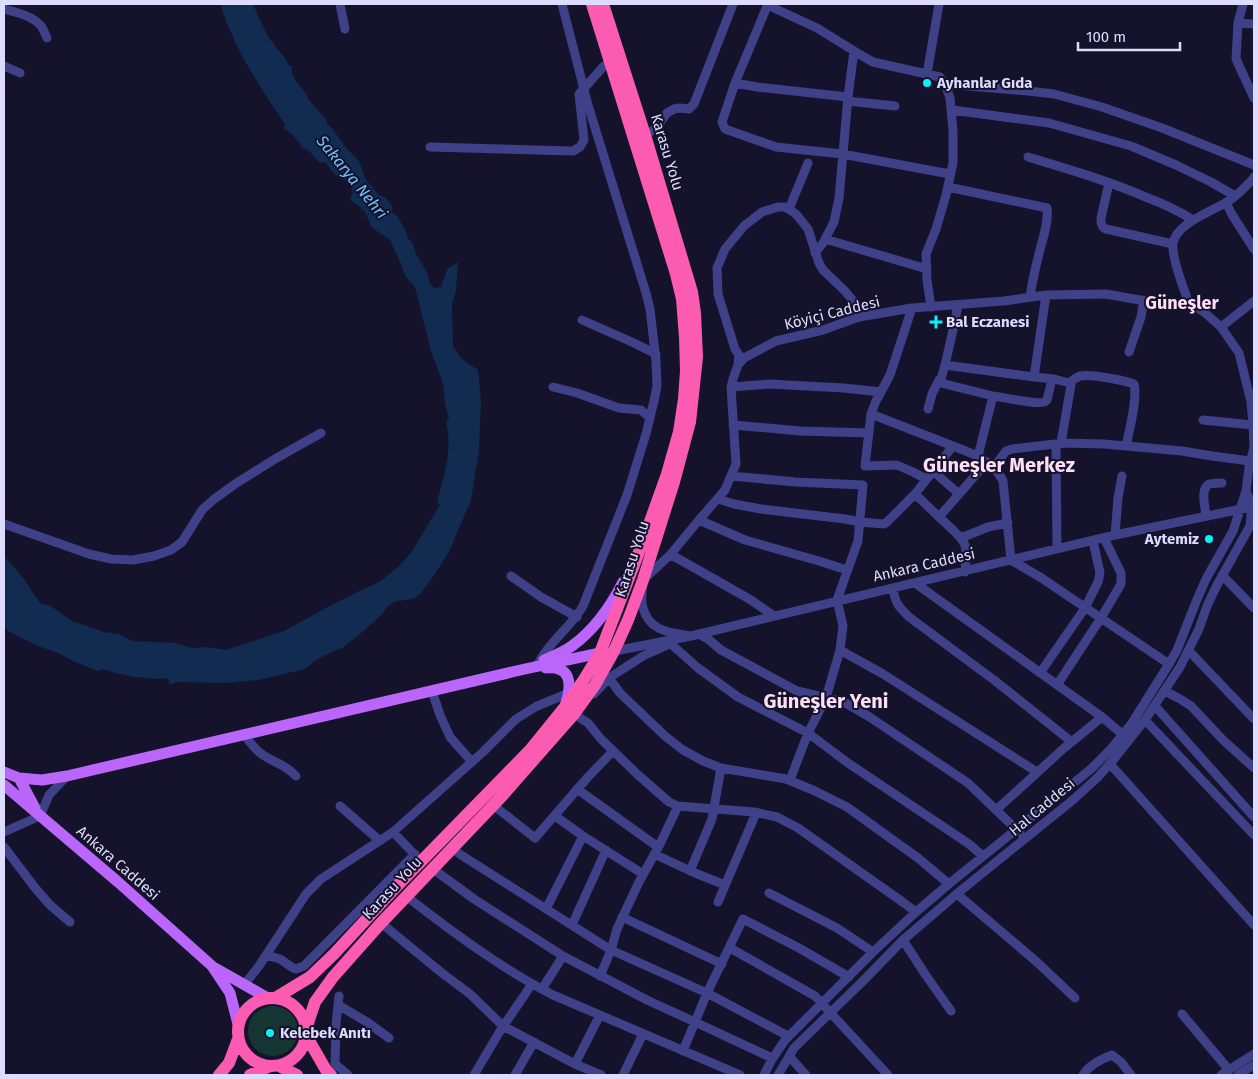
<svg xmlns="http://www.w3.org/2000/svg" width="1258" height="1079" viewBox="0 0 1258 1079" font-family="'Fira Sans',sans-serif">
  <style>
    .green { fill: #153532 }
    .water { fill: #112c50 }
    .lines { fill: none; stroke-linecap: round; stroke-linejoin: round }
    .minor { stroke: #3e4088; stroke-width: 9 }
    .major { stroke: #bb66fb; stroke-width: 11 }
    .highway { stroke: #fb5bb0; stroke-width: 12 }
    .poi-dot { fill: #0eeef9; stroke: #15122b; stroke-width: 2 }
    .labels { text-anchor: middle; dominant-baseline: central; stroke-width: 4; stroke-linejoin: round; paint-order: stroke }
    .poi-label { font-size: 15px; font-weight: bold; fill: #dedcfe; stroke: #15122b; text-anchor: start }
    .street-label { font-size: 15px; fill: #dedcfe; stroke: #15122b }
    .water-label { font-size: 16px; font-style: italic; fill: #6dc1fb; stroke: #15122b }
    .quarter-label { font-size: 18px; font-weight: bold; fill: #fedef4; stroke: #15122b }
    .district-label { font-size: 20px; font-weight: bold; fill: #fedef4; stroke: #15122b }
  </style>
  <rect width="100%" height="100%" fill="#15122b"/>
  <path class="green" d="M248 1031a25 25 0 1 1 50 0a25 25 0 1 1-50 0Z"/>
  <path class="water" d="M220,4H253C259,17 264,31 273,43C278,51 286,57 289,66H292V74L296,81L307,95L308,99L325,118L328,125L332,128L348,150L359,161L366,180L379,195L386,198L392,206V212L397,216L406,231L407,237L412,242L417,256L427,272L429,282L434,288L441,287L447,269L458,262L456,291L452,304L453,347C457,350 457,353 460,357C462,360 474,367 478,370L481,400L479,451L471,500L449,552L433,577L420,594L413,599L396,601L388,606L382,614L365,630L342,648L331,652L315,661L305,669L259,680L224,683L176,682L173,684H169V679C165,678 161,679 157,679C140,678 118,675 103,669L98,671L75,662L58,653L38,646L8,631L5,628L6,627L4,625V556L24,579L35,596L41,604L49,605L72,621L96,629L103,632L119,634L132,641L175,643L192,648L207,647L226,650L284,631L337,602L379,582L398,567L411,553L440,505L437,502C444,477 453,449 446,422L449,418L445,404L443,384L431,351L415,287L406,277L402,267L390,240L371,227L366,213L358,205L350,200L353,192L350,183L335,175L325,162L320,163L309,151L300,146L301,144C293,138 294,133 284,129L285,124C259,86 234,48 220,4Z"/>
  <g class="lines">
    <path class="minor" d="M340,4L345,29
      M768,4L735,83L722,122L725,129L776,147L842,154L950,174
      M769,4L776,9L817,28L859,54L873,62L940,77L945,84L950,98L953,131V163L946,195L936,229L926,254L927,280L931,307
      M1243,4L1238,23L1236,59L1254,98
      M4,9C16,12 33,16 41,26C44,30 45,34 47,38
      M1238,23L1254,24
      M4,66L20,73
      M927,74L939,4
      M735,83L757,87L848,97
      M945,84L1028,91L1054,94L1102,107L1162,128L1254,165
      M847,101L895,106
      M952,110L1049,123L1131,146L1176,165L1211,182L1235,196
      M645,135L655,129L667,113L674,109L680,108L689,109L694,104L733,4
      M430,147L573,151L580,147L584,140L579,94L603,67L610,62
      M1028,157C1068,169 1109,181 1148,198C1164,204 1179,211 1193,220
      M1109,183L1101,218C1101,223 1101,227 1106,229L1173,244
      M948,187L1047,208C1049,223 1042,240 1039,254C1035,269 1032,283 1030,297
      M1226,202L1231,213L1254,249
      M789,209L808,163
      M825,239L927,269
      M815,253L823,243L834,222L839,198L848,97L854,51
      M1046,295L1034,377L1054,379L1070,383L1071,385L1061,443
      M582,320L634,343L656,354
      M1221,327L1254,301
      M1129,352L1141,317L1144,300
      M738,365L739,355L735,349L718,294L717,268L725,249L744,226L762,212L778,207H785L796,214L808,229L819,263L823,270L845,291L854,302L859,317
      M945,365L1034,377
      M1070,383C1073,379 1075,378 1080,376C1091,374 1123,380 1134,384C1138,398 1129,431 1126,446
      M553,387L577,393L619,408L641,410L650,418
      M731,387L769,384L844,388L881,392
      M993,396C1002,397 1038,405 1044,402C1045,402 1046,401 1047,400L1052,379
      M928,409L932,394L939,380
      M871,414L865,466L897,465L913,472L926,479
      M1203,420L1253,425
      M733,425L800,431L869,433
      M1056,444L1057,549
      M953,446L978,456L993,396L941,383L940,382L945,365L953,330L958,305
      M978,456C989,463 997,469 1003,481L1011,560L1040,577L1169,664
      M994,467L1006,451L1012,449L1064,443L1104,444L1182,451L1212,456L1250,461
      M933,471L959,494
      M731,476L796,482L863,485L858,541L837,600L843,626L840,650L826,698L808,733L790,780
      M915,494L939,517L987,462
      M718,499L734,504L761,509L845,519L860,522L884,524L887,522L915,494L953,446L871,414L876,401L890,375L912,308
      M1206,515C1205,507 1200,489 1209,484C1213,483 1218,483 1222,483
      M939,517C946,524 960,535 964,543C968,551 965,563 965,572
      M699,520L745,540L819,561L847,570
      M4,524L89,554L111,559L133,560L154,556L171,550L182,542L202,510L213,500L235,484L275,459L321,433
      M1115,535L1118,498L1122,476
      M960,537L966,536L988,527L1008,523
      M670,555L677,558L751,600L774,616
      M1222,575L1254,608
      M511,576L541,597L577,617
      M915,583L1102,717L1122,734
      M893,588C895,603 898,606 909,617L994,680L1072,742
      M699,634L708,639L721,650L797,691L844,702L868,716L968,783L1020,833
      M691,636C669,632 650,632 643,608C640,600 643,588 643,580L670,555L699,520L725,490L736,464L731,387L733,379L738,365L744,358L776,341L823,330L859,317L912,308L1004,301L1046,295L1106,294L1162,304L1189,303
      M671,644L698,668L738,697L808,733L848,763L969,844L983,856
      M840,650L883,674L1037,772
      M1189,651L1254,719
      M610,652L691,636L1115,535L1246,508
      M539,662C550,641 571,627 583,606L627,495L646,434L654,401L657,386L656,361L650,309L646,293L588,105L562,4
      M1040,673L1085,608L1098,582L1100,573L1093,541
      M609,678L620,693L665,736L683,750L703,761L721,768L712,819L690,871
      M1057,685L1101,618L1121,584V573L1104,538
      M432,691L440,715L450,737L472,762
      M1165,691L1180,699L1191,706L1223,740L1254,768
      M594,694L609,678L643,656L672,643
      M1155,706L1254,817
      M578,711L574,714L588,723L601,739L637,774L669,802L678,806
      M1145,720L1254,835
      M244,734C250,742 254,749 263,755C275,763 285,764 296,776
      M1110,764L1254,925
      M721,768L786,779L815,791L847,807L918,858L949,884
      M577,789L658,847
      M493,805L535,838L588,777L613,751
      M340,806L380,841
      M996,810L1063,749L1102,717
      M555,816L583,836L643,874
      M4,832L40,816L49,795L67,776
      M393,832L417,857
      M4,847L36,889L50,905L70,922
      M452,848L461,855L611,950L707,993L788,1036
      M654,854L695,873L725,885
      M433,869L474,899L563,956L542,989
      M769,893L837,928L873,952
      M957,894L1038,963L1075,998
      M406,896C451,931 502,969 553,995L740,1075
      M718,902L756,813
      M546,909L583,836
      M622,917L722,964
      M381,923L442,973L470,994L503,1026L575,1064L601,1075
      M572,925L606,850
      M903,940L925,974L951,1011
      M730,948L815,996L888,1075
      M266,955L280,959L293,968L296,969L304,966L415,854
      M563,956L647,1000L695,1022L772,1058
      M600,976L611,950L617,929L639,882L660,844L678,806L754,812L777,817L798,828L904,903L916,912
      M244,985L259,966L306,894L321,879L393,832L483,752L516,719L537,706L569,693
      M339,996L336,1024L335,1064L348,1075
      M338,1005L367,1022L389,1038
      M1182,1014L1229,1070
      M683,1051L707,993L743,919L799,948L849,977
      M789,1056L806,1075
      M575,1064L600,1015
      M474,1075L500,1031L532,984
      M515,1075L534,1042
      M623,1075L643,1034
      M764,1075L771,1061L785,1040L873,952L916,912L950,883L1091,769L1110,750L1132,723L1169,664L1177,650L1196,602L1206,579L1233,531L1246,491L1249,467L1254,447L1253,425L1251,402L1239,353L1221,327L1204,312L1189,303C1184,290 1171,255 1173,243C1177,223 1211,212 1227,202C1237,196 1245,187 1253,179L1254,177
      M778,1075L794,1048L862,982L903,940L959,892L1074,799L1098,777L1114,759L1145,720L1180,667L1199,629L1207,606L1217,585L1250,526L1252,506L1246,491
      M1083,1075C1089,1065 1101,1059 1112,1055L1121,1062L1131,1075
      M1221,1075L1254,1054
      M1238,1075L1254,1065"/>
    <path class="major" d="M544,660C554,656 564,652 572,646C594,630 611,606 623,582
      M546,668C571,666 572,683 566,703
      M4,772L19,778L42,780L67,776L525,669L600,653
      M19,778L35,808
      M4,785L118,882L212,966L230,993L238,1024
      M215,968L266,997"/>
    <path class="highway" d="M277,997L310,977L334,954L398,885L530,750L564,708L583,681L600,653L642,544L667,474L679,432L684,399L686,371L685,337L682,299L676,274L592,4
      M238 1032a34 34 0 1 1 68 0a34 34 0 1 1-68 0Z
      M307,1026L315,1002L333,977L381,923L502,796L574,714L595,685L614,651L628,620L643,580L674,482L690,422L697,357L695,313L692,292L645,135L603,4
      M307,1037L326,1070L331,1075
      M279,1066L297,1075
      M219,1075L229,1063L238,1039
      M250,1075L270,1066"/>
  </g>
  <g class="poi-dot">
    <circle cx="927" cy="83" r="5"/>
    <path d="M933.5 314.5h5v5h5v5h-5v5h-5v-5h-5v-5h5z"/>
    <circle cx="1209" cy="539" r="5"/>
    <circle cx="270" cy="1033" r="5"/>
  </g>
  <g class="labels">
    <g class="poi-label">
      <text x="937" y="83">Ayhanlar Gıda</text>
      <text x="946" y="322">Bal Eczanesi</text>
      <text x="1199" y="539" text-anchor="end">Aytemiz</text>
      <text x="280" y="1033">Kelebek Anıtı</text>
    </g>
    <g class="street-label">
      <text transform="translate(667 152) rotate(73)">Karasu Yolu</text>
      <text transform="translate(832 313) rotate(-14)">Köyiçi Caddesi</text>
      <text transform="translate(632 559) rotate(-72)">Karasu Yolu</text>
      <text transform="translate(924 565) rotate(-13)">Ankara Caddesi</text>
      <text transform="translate(1042 807) rotate(-40)">Hal Caddesi</text>
      <text transform="translate(118 863) rotate(41)">Ankara Caddesi</text>
      <text transform="translate(392 888) rotate(-47)">Karasu Yolu</text>
    </g>
    <g class="water-label">
      <text transform="translate(352 177) rotate(51)">Sakarya Nehri</text>
    </g>
    <g class="quarter-label">
      <text x="1182" y="303">Güneşler</text>
    </g>
    <g class="district-label">
      <text x="999" y="465">Güneşler Merkez</text>
      <text x="826" y="701">Güneşler Yeni</text>
    </g>
  </g>
  <rect width="1258" height="1079" fill="none" stroke="#dedcfe" stroke-width="10"/>
  <path d="M1078 42v8h102v-8" fill="none" stroke="#dedcfe" stroke-width="2.5"/>
  <text x="1086" y="42" font-size="15" fill="#dedcfe" stroke="#15122b" stroke-width="4" paint-order="stroke">100 m</text>
</svg>
